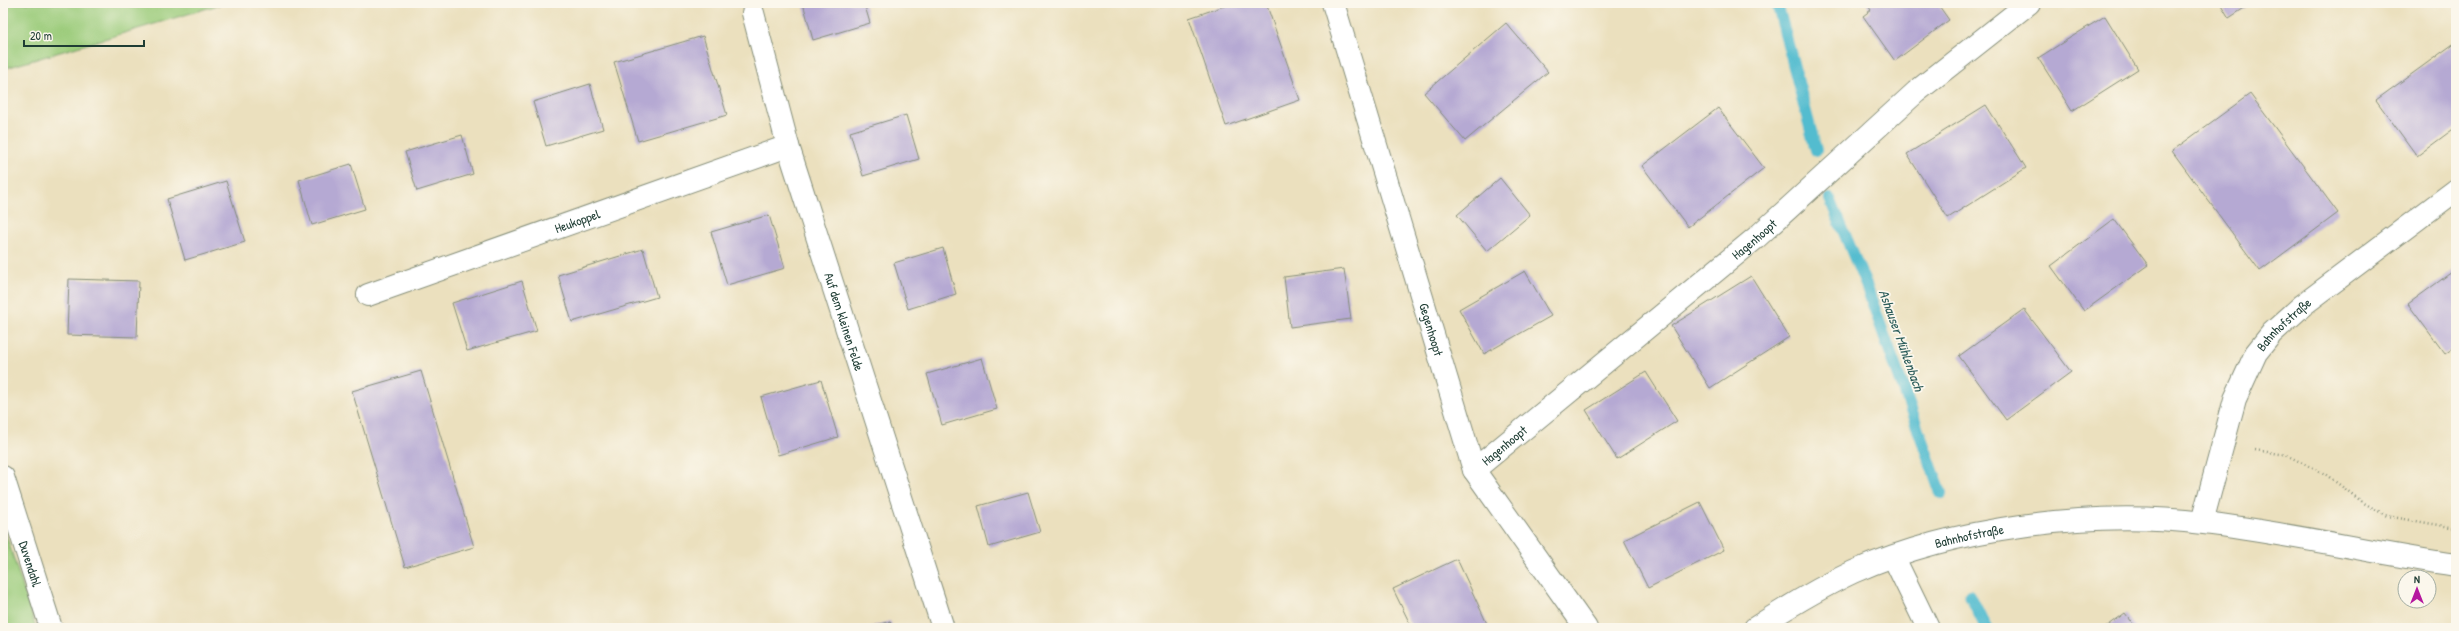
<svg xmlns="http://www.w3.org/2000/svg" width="2459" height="631" viewBox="0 0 2459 631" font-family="'Patrick Hand',sans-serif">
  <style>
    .green { fill: #9ccc7b; stroke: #5e8458 }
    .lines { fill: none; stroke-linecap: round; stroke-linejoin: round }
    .stream { stroke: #52bccf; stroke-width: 12 }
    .building { fill: #b5a9d3 }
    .minor-casing { stroke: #858e79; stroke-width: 24 }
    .path { stroke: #858e79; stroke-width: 2.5; stroke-dasharray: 1 3; stroke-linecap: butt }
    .minor { stroke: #fff; stroke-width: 22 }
    .labels { text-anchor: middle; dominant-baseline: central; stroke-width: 3.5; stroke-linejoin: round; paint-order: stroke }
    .street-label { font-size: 13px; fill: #1f3d34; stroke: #fbf7ec }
    .water-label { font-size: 14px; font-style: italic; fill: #2c5d5b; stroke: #fbf7ec }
  </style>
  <rect width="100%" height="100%" fill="#fbf7ec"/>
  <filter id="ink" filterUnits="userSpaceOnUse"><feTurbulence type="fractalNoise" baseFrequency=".025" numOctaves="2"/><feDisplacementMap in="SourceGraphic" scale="8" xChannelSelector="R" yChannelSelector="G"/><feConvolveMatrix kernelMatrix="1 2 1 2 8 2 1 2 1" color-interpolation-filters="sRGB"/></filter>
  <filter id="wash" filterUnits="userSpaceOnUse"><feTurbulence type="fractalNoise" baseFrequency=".012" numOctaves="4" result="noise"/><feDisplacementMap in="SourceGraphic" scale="16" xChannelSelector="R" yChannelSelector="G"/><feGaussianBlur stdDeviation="0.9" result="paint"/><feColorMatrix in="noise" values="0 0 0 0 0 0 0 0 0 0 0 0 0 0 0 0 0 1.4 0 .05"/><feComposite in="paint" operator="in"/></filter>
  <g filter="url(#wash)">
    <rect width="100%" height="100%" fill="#ebe0be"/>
    <path class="green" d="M3,3H225L3,69Z
      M3,525L36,628H3Z"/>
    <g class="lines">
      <path class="stream" d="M1777,3L1816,150
        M1830,199L1866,285L1941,493
        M1970,595L1986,628"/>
    </g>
    <g id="blocks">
      <path class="building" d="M803,3H864L870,23L813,40Z
        M1233,3H1266L1300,100L1226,126L1189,18Z
        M1866,3H1937L1949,20L1895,61L1863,16L1871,10Z
        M2220,3H2252L2229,18Z
        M2105,16L2138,69L2072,111L2038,58Z
        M1506,23L1548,72L1465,141L1424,93Z
        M703,36L727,115L638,141L614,62Z
        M2456,42V127L2417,156L2376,100Z
        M590,84L603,129L546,146L533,102Z
        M2250,94L2338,213L2260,271L2172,151Z
        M1986,105L2026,168L1948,218L1907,154Z
        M1718,108L1764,168L1688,227L1642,166Z
        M906,115L919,159L863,176L850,132Z
        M462,135L473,174L417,191L405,152Z
        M351,164L365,209L312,225L299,180Z
        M1500,178L1530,215L1487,251L1457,215Z
        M226,181L245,242L185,260L167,199Z
        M769,215L785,268L727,285L711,232Z
        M2114,219L2148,265L2084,311L2051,266Z
        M943,248L956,294L908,309L894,263Z
        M643,249L657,297L572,322L558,275Z
        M1344,269L1351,319L1290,327L1284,277Z
        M2456,269V346L2445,354L2408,304Z
        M1525,271L1551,316L1484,354L1459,309Z
        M1751,276L1789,337L1710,388L1671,326Z
        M69,279L139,281L137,337L67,335Z
        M522,281L537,331L467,351L452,303Z
        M2024,309L2071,372L2006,420L1959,356Z
        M982,358L997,409L942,425L927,374Z
        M421,371L474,547L405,567L352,391Z
        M1646,372L1677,421L1617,459L1586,410Z
        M821,380L838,437L778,455L761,397Z
        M1028,492L1040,532L989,547L978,506Z
        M1700,502L1724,550L1648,588L1624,540Z
        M1457,559L1489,628H1412L1393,589Z
        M2125,613L2136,628H2105Z
        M890,621L893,628H867Z"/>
    </g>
  </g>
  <g filter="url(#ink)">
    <use href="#blocks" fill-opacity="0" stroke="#858e79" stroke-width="1"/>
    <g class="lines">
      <g class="minor-casing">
        <g id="minor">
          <path id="s1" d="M1333,3L1474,470L1586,628"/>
          <path id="s2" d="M753,13L788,146L943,628"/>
          <path id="s3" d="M368,295L788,146"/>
          <path id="s4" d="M1474,470L1757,237L1916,92L2029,3"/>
          <path id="s5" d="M3,477L51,628"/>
          <path id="s6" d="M2202,522L2235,399L2256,353L2272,333L2303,305L2456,190"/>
          <path d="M1894,558L1928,628"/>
          <path id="s7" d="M1755,628C1786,608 1819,588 1853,572C1954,527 2094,509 2204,523C2289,533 2372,553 2456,565"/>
        </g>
      </g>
      <path class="path" d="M2255,450L2286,455L2325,474L2364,503L2387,516L2456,528"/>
      <use href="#minor" class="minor"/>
    </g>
  </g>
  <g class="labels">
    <g class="street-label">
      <text stroke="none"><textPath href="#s3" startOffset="222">Heukoppel</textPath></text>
      <text stroke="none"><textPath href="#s4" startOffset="363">Hagenhoopt</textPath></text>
      <text stroke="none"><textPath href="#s2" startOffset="322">Auf dem kleinen Felde</textPath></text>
      <text stroke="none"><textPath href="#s6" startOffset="218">Bahnhofstraße</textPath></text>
      <text stroke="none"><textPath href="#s1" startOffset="341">Gegenhoopt</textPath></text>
      <text stroke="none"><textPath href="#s4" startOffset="39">Hagenhoopt</textPath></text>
      <text stroke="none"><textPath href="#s7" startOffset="235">Bahnhofstraße</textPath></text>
      <text stroke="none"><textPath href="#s5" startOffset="91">Duvendahl</textPath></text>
    </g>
    <g class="water-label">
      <text transform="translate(1902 340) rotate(70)">Ashauser Mühlenbach</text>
    </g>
  </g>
  <rect width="2459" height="631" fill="none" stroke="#fbf7ec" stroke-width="16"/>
  <g transform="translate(2417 589)"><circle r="19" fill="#fbf7ec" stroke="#a3ada2"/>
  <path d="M0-3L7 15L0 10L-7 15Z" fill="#b5179e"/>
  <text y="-6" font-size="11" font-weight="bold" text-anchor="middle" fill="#1f3d34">N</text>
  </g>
  <path d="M24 40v6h120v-6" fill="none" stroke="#1f3d34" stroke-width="2"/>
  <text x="30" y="40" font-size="12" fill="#1f3d34" stroke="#fbf7ec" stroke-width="3" paint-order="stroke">20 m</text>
</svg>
